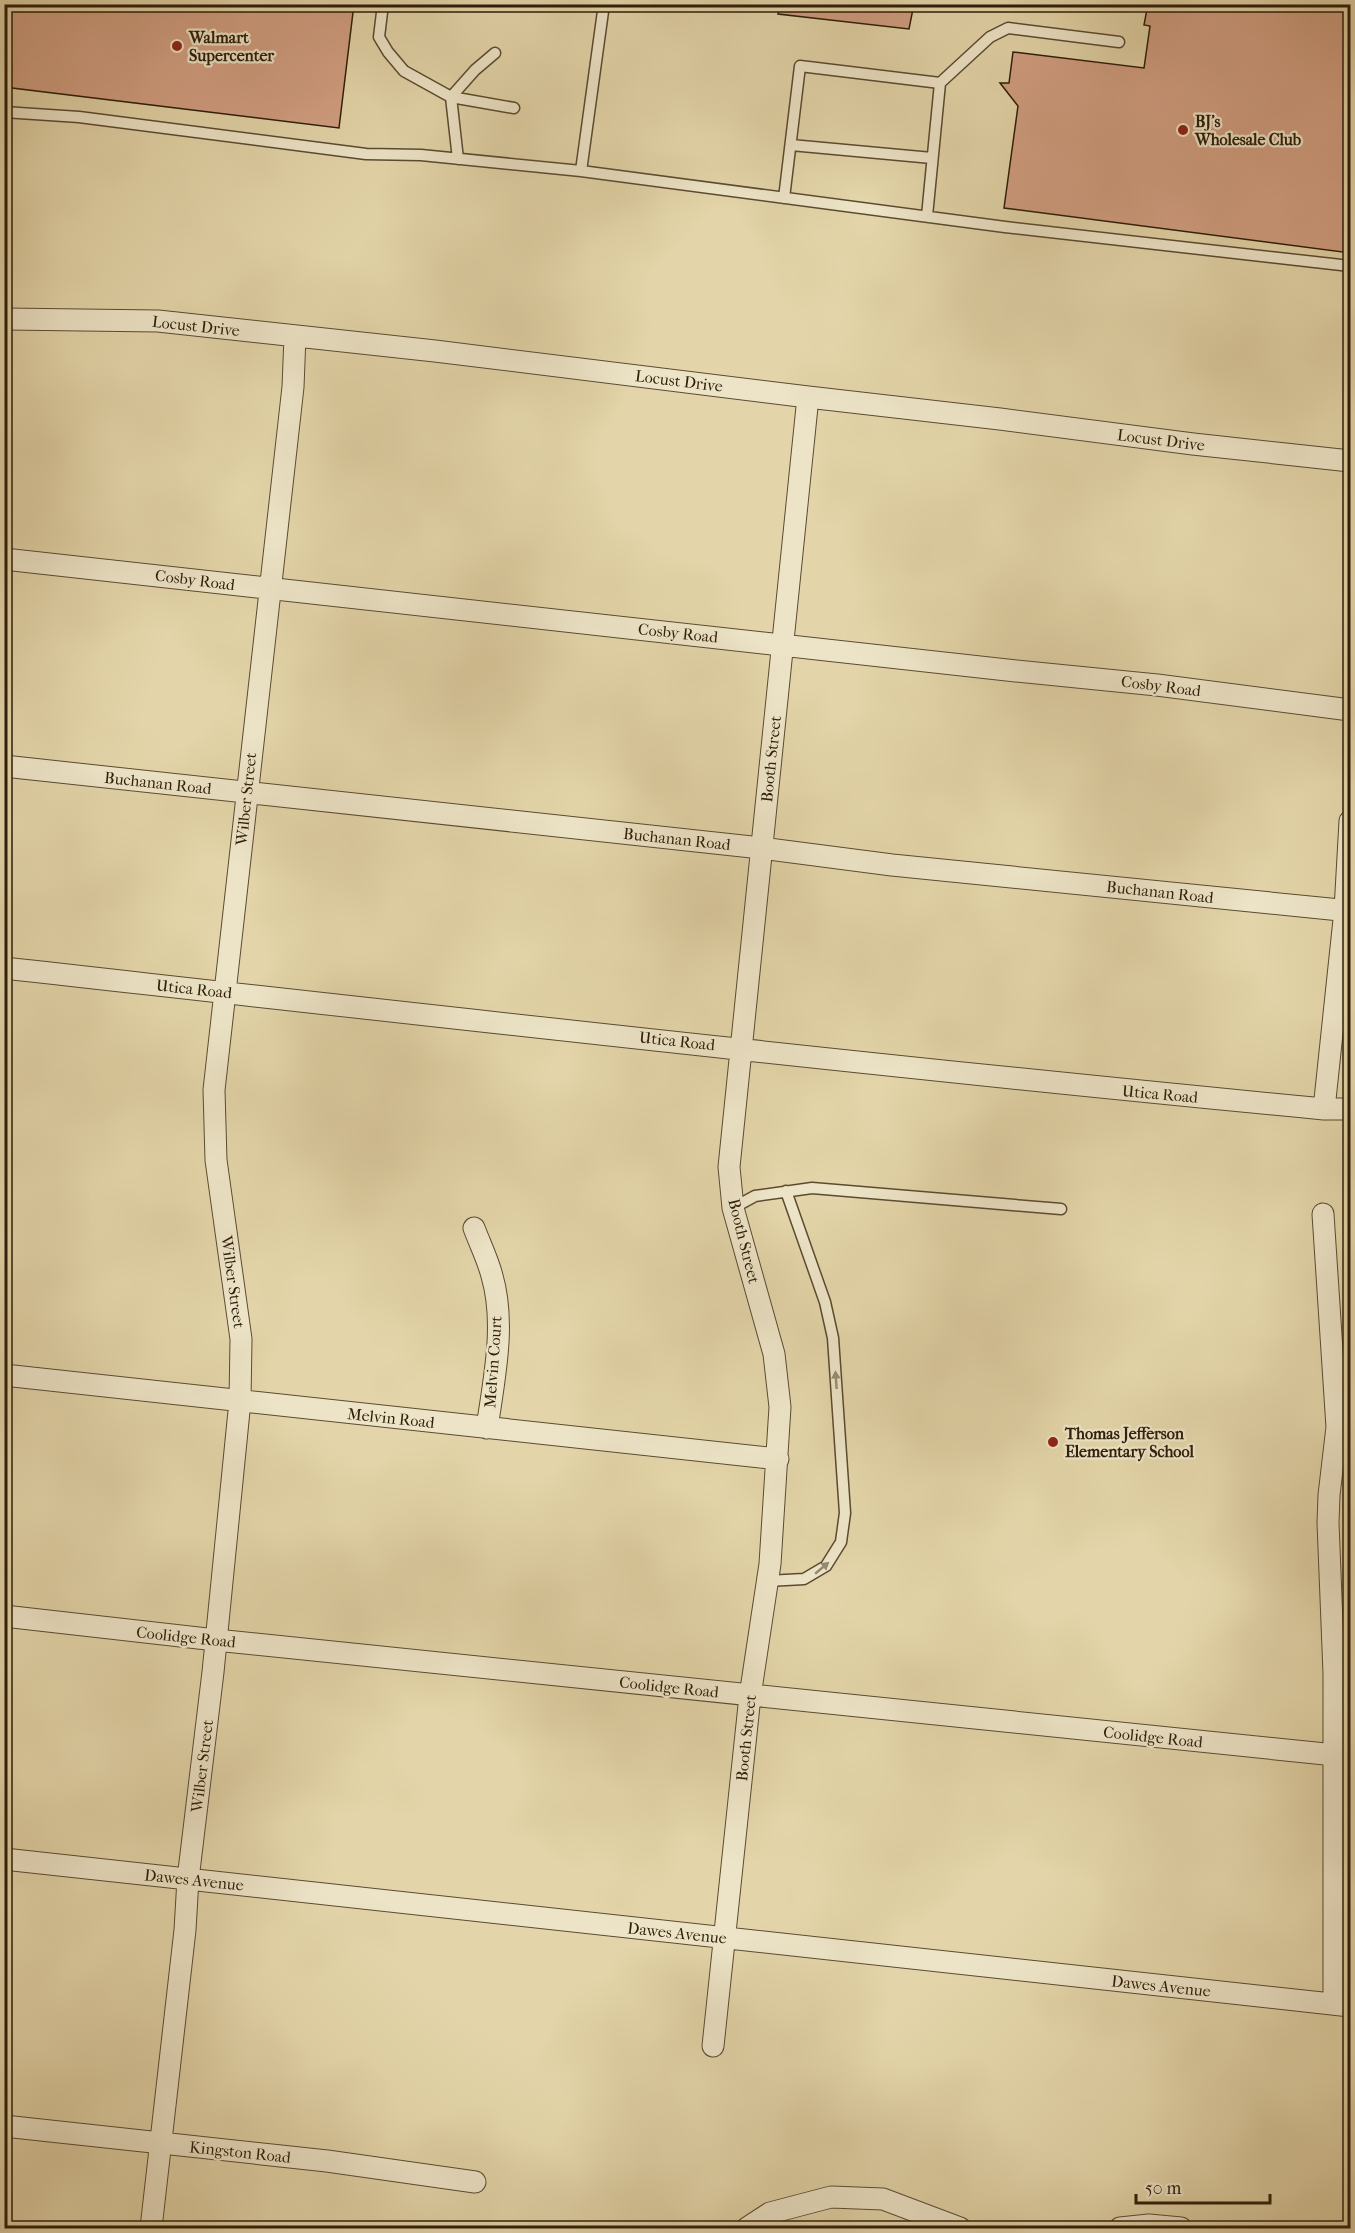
<svg xmlns="http://www.w3.org/2000/svg" width="1355" height="2233" viewBox="0 0 1355 2233" font-family="'IM FELL French Canon',serif">
  <style>
    .building { fill: #d19f82; stroke: #2d1d09; stroke-width: 1.5 }
    .lines { fill: none; stroke-linecap: round; stroke-linejoin: round }
    .lane-casing { stroke: #5a4b31; stroke-width: 13 }
    .street-casing { stroke: #5a4b31; stroke-width: 23 }
    .lane { stroke: #ede4c7; stroke-width: 10 }
    .street { stroke: #ede4c7; stroke-width: 21 }
    .oneway { fill: #978a72 }
    .poi-dot { fill: #8f2418; stroke: #ede4c7; stroke-width: 2 }
    .labels { text-anchor: middle; dominant-baseline: central; stroke-width: 4.5; stroke-linejoin: round; paint-order: stroke }
    .poi-label { font-size: 16px; font-weight: bold; fill: #2d1d09; stroke: #ede4c7; text-anchor: start }
    .street-label { font-size: 16px; fill: #2d1d09; stroke: #ede4c7 }
  </style>
  <rect width="100%" height="100%" fill="#e3d5a9"/>
  <filter id="stains"><feTurbulence type="fractalNoise" baseFrequency=".00333" numOctaves="4"/><feColorMatrix values="0 0 0 0 .2 0 0 0 0 .09 0 0 0 0 .02 0 0 0 .5 -.17"/></filter>
  <radialGradient id="worn" r=".72"><stop offset=".6" stop-color="#630" stop-opacity="0"/><stop offset="1" stop-color="#630" stop-opacity=".3"/></radialGradient>
  <path class="building" d="M4,4H354L339,128L4,87Z
    M779,4H914L909,29L778,14Z
    M1148,4H1350V253L1004,208L1018,106L1000,83H1009L1013,52L1144,68L1150,26L1144,25Z"/>
  <g class="lines">
    <g class="lane-casing">
      <path id="lane" d="M383,4L379,37L388,52L404,71L451,97L458,159
        M940,83L990,37L1008,28L1119,42
        M451,97L514,108
        M451,97L475,70L495,53
        M4,112L79,117L366,154L421,155L581,171L1005,227L1350,266
        M791,145L932,158
        M581,171L604,4
        M784,198L800,66L940,83L927,216
        M733,1208L755,1196L812,1188L1061,1209
        M767,1581L804,1579L826,1566L841,1542L845,1513L833,1338L825,1302L786,1191"/>
    </g>
    <g class="street-casing">
      <path id="street" d="M6,319L158,321L435,351L808,397L1000,419L1193,444L1350,461
        M4,559L1016,671L1157,685L1350,710
        M4,766L761,848L892,865L1350,911
        M4,968C444,1017 884,1067 1324,1109H1350
        M1324,1109L1345,910L1350,821
        M1323,1214L1337,1427L1329,1495L1328,1523L1334,1673V2004
        M474,1228C480,1244 488,1260 492,1276C506,1324 494,1379 487,1428
        M4,1375L778,1459
        M4,1616L216,1640L1335,1755
        M4,1859L1350,2006
        M713,2046L750,1696L770,1564L780,1407L774,1354L733,1208L729,1167L808,397
        M4,2126L327,2161L475,2182
        M151,2228L185,1930L188,1879L213,1672L240,1401L241,1339L216,1160L214,1090L293,387L295,336
        M747,2228L770,2213L831,2197L883,2199L960,2228
        M1120,2228L1149,2225L1181,2228"/>
    </g>
    <use href="#lane" class="lane"/>
    <use href="#street" class="street"/>
  </g>
  <defs><path id="oneway-solid" d="M-6-.8H1V-3.2L6.5 0L1 3.2V.8H-6Z" transform="scale(1.5)"/></defs>
  <g class="oneway">
    <use href="#oneway-solid" transform="translate(836 1380) rotate(-94)"/>
    <use href="#oneway-solid" transform="translate(822 1568) rotate(-40)"/>
  </g>
  <g class="poi-dot">
    <circle cx="177" cy="46" r="6"/>
    <circle cx="1183" cy="130" r="6"/>
    <circle cx="1053" cy="1442" r="6"/>
  </g>
  <g class="labels">
    <g class="poi-label">
      <text x="189" y="37">Walmart<tspan x="189" dy="18">Supercenter</tspan></text>
      <text x="1195" y="121">BJ's<tspan x="1195" dy="18">Wholesale Club</tspan></text>
      <text x="1065" y="1433">Thomas Jefferson<tspan x="1065" dy="18">Elementary School</tspan></text>
    </g>
    <g class="street-label">
      <text transform="translate(196 326) rotate(6)">Locust Drive</text>
      <text transform="translate(679 381) rotate(7)">Locust Drive</text>
      <text transform="translate(1161 440) rotate(7)">Locust Drive</text>
      <text transform="translate(195 580) rotate(7)">Cosby Road</text>
      <text transform="translate(678 633) rotate(6)">Cosby Road</text>
      <text transform="translate(1161 686) rotate(7)">Cosby Road</text>
      <text transform="translate(771 759) rotate(-84)">Booth Street</text>
      <text transform="translate(158 783) rotate(6)">Buchanan Road</text>
      <text transform="translate(246 799) rotate(-84)">Wilber Street</text>
      <text transform="translate(677 839) rotate(6)">Buchanan Road</text>
      <text transform="translate(1160 892) rotate(6)">Buchanan Road</text>
      <text transform="translate(194 989) rotate(6)">Utica Road</text>
      <text transform="translate(677 1041) rotate(6)">Utica Road</text>
      <text transform="translate(1160 1094) rotate(5)">Utica Road</text>
      <text transform="translate(744 1241) rotate(76)">Booth Street</text>
      <text transform="translate(233 1282) rotate(82)">Wilber Street</text>
      <text transform="translate(493 1362) rotate(-86)">Melvin Court</text>
      <text transform="translate(391 1418) rotate(6)">Melvin Road</text>
      <text transform="translate(186 1637) rotate(6)">Coolidge Road</text>
      <text transform="translate(669 1687) rotate(6)">Coolidge Road</text>
      <text transform="translate(1153 1737) rotate(6)">Coolidge Road</text>
      <text transform="translate(746 1738) rotate(-84)">Booth Street</text>
      <text transform="translate(202 1766) rotate(-83)">Wilber Street</text>
      <text transform="translate(194 1880) rotate(6)">Dawes Avenue</text>
      <text transform="translate(677 1933) rotate(6)">Dawes Avenue</text>
      <text transform="translate(1161 1986) rotate(6)">Dawes Avenue</text>
      <text transform="translate(240 2152) rotate(6)">Kingston Road</text>
    </g>
  </g>
  <rect width="1355" height="2233" fill="none" stroke="#e3d5a9" stroke-width="24"/>
  <rect x="6" y="6" width="1343" height="2221" fill="none" stroke="#2d1d09" stroke-width="3"/>
  <rect x="12" y="12" width="1331" height="2209" fill="none" stroke="#2d1d09" stroke-width="1.5"/>
  <path d="M1136 2194v9h134v-9" fill="none" stroke="#2d1d09" stroke-width="3"/>
  <text x="1145" y="2194" font-size="18" fill="#2d1d09" stroke="#ede4c7" stroke-width="4.5" paint-order="stroke">50 m</text>
  <rect width="100%" height="100%" filter="url(#stains)"/>
  <rect width="100%" height="100%" fill="url(#worn)"/>
</svg>
